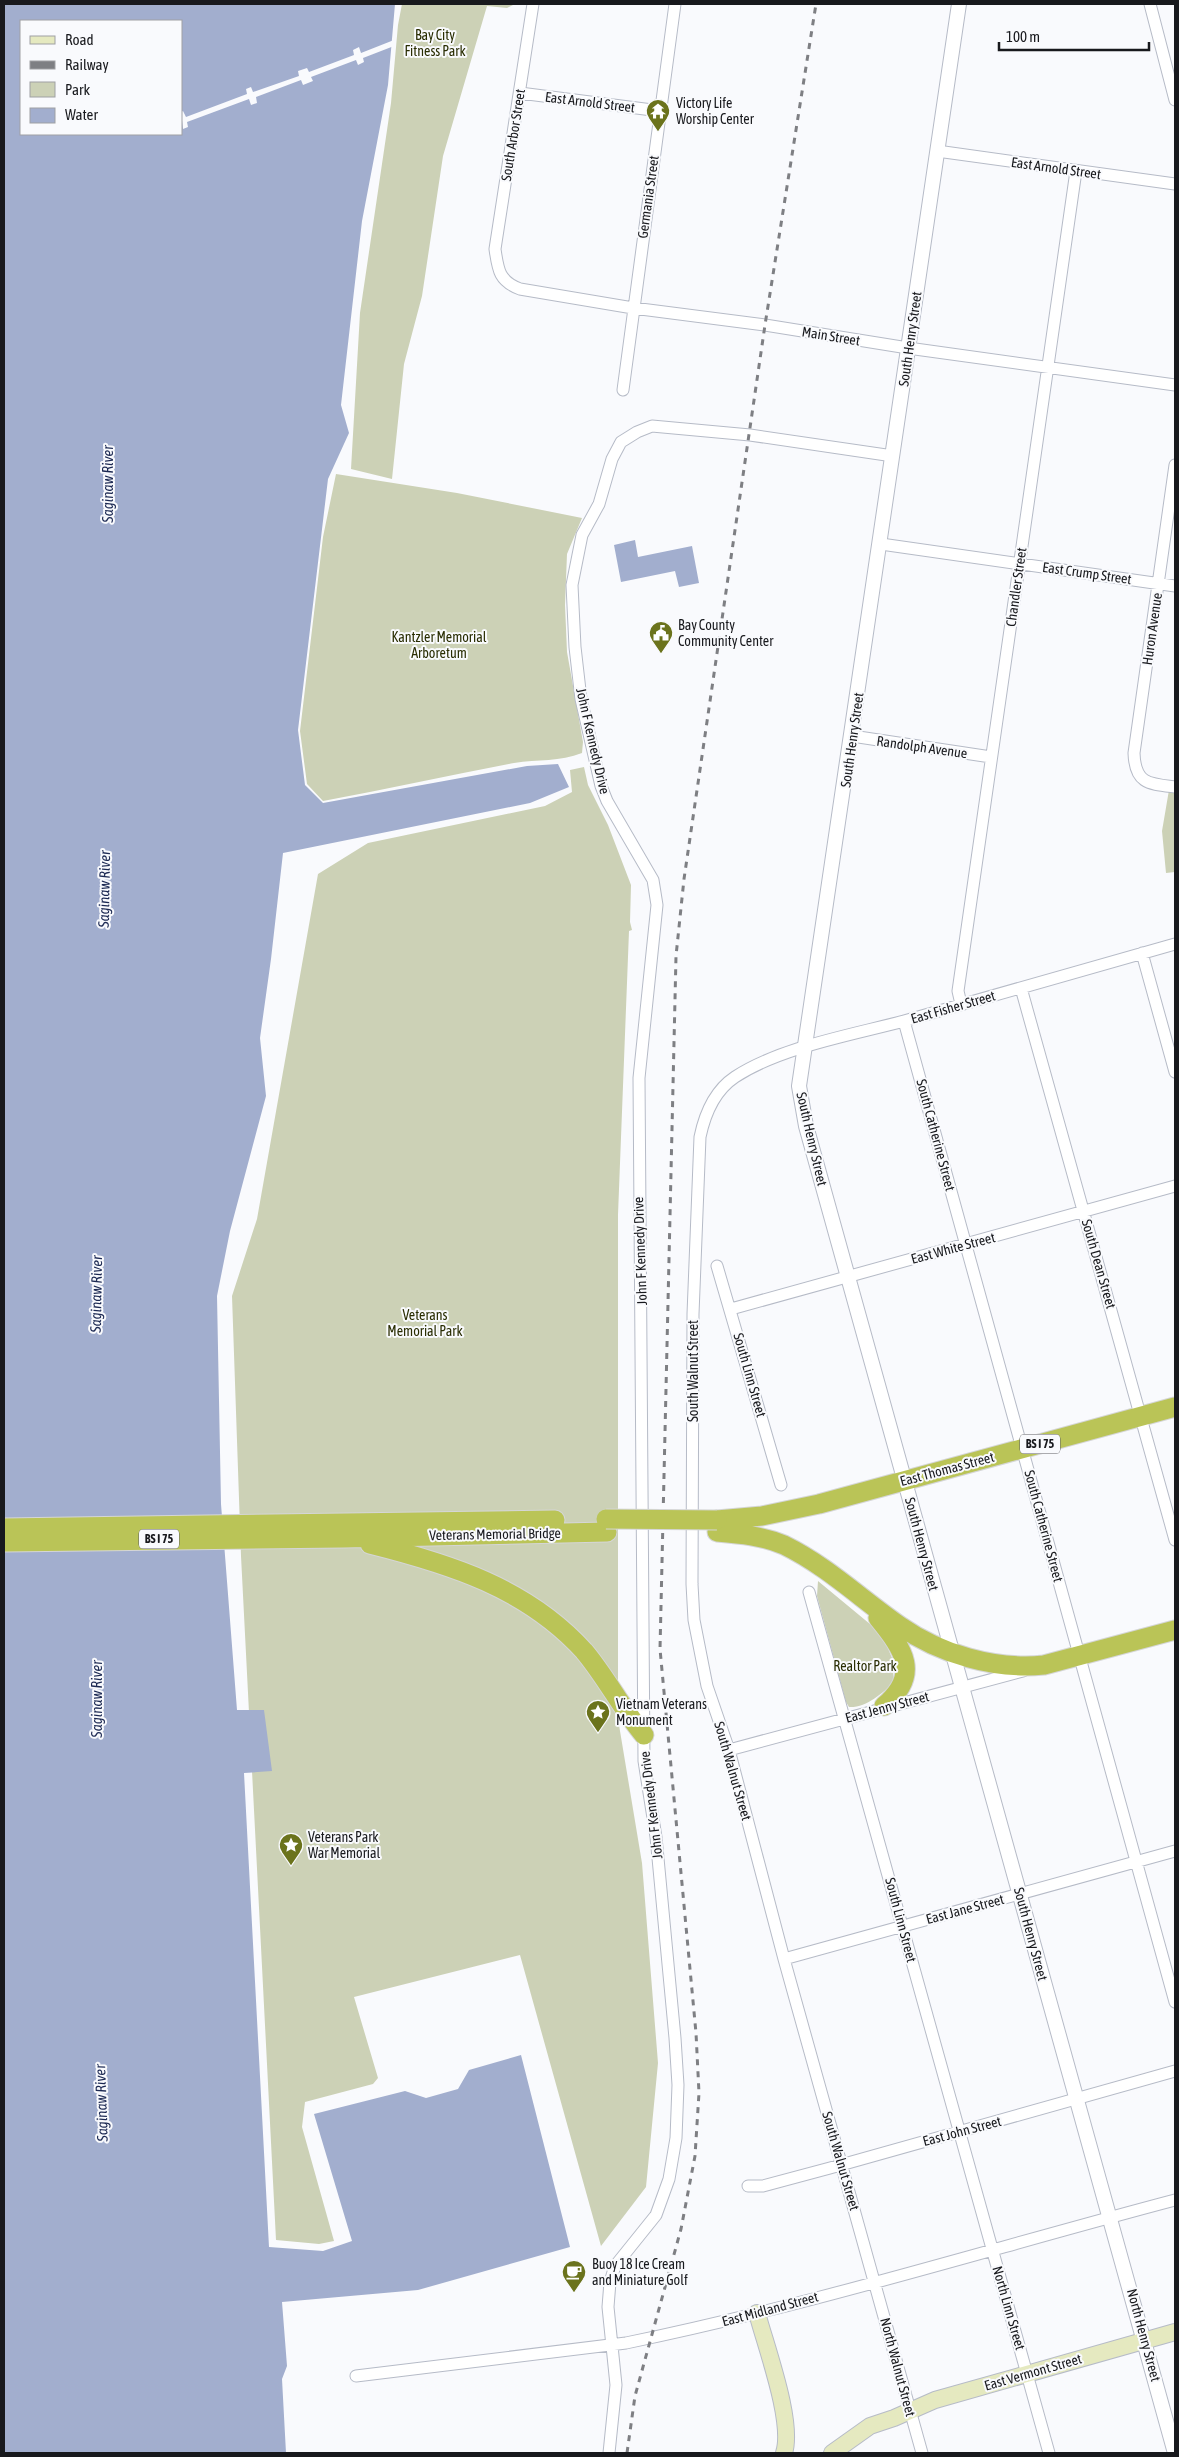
<svg xmlns="http://www.w3.org/2000/svg" width="1179" height="2457" viewBox="0 0 1179 2457" font-family="'Asap Condensed',sans-serif">
  <style>
    .green { fill: #ccd1b6 }
    .water { fill: #a2aece; fill-rule: evenodd }
    .pier { fill: #f9fafd }
    .lines { fill: none; stroke-linecap: round; stroke-linejoin: round }
    .minor-casing { stroke: #b6bbc7; stroke-width: 13 }
    .tertiary-casing { stroke: #b6bbc7; stroke-width: 16 }
    .secondary-casing { stroke: #b6bbc7; stroke-width: 18 }
    .trunk-casing { stroke: #d5d6d6; stroke-width: 21 }
    .minor { stroke: #fff; stroke-width: 11 }
    .tertiary { stroke: #fff; stroke-width: 14 }
    .secondary { stroke: #e5e9c0; stroke-width: 16 }
    .trunk { stroke: #bac457; stroke-width: 19 }
    .rail { stroke: #7e7f83; stroke-width: 3; stroke-dasharray: 6 6; stroke-linecap: butt }
    .trunk-bridge-casing { stroke: #d5d6d6; stroke-width: 21; stroke-linecap: butt }
    .trunk-bridge { stroke: #bac457; stroke-width: 19 }
    .labels { text-anchor: middle; dominant-baseline: central; stroke-width: 4; stroke-linejoin: round; paint-order: stroke }
    .shield { fill: #f9fafd; stroke: #5c5c60; stroke-width: 1 }
    .shield-label { font-size: 12px; font-weight: bold; fill: #18191d }
    .park-label { font-size: 14px; fill: #292d02; stroke: #f9fafd }
    .street-label { font-size: 14px; fill: #18191d; stroke: #f9fafd }
    .poi-label { font-size: 14px; fill: #18191d; stroke: #f9fafd; text-anchor: start }
    .water-label { font-size: 15px; font-style: italic; fill: #1b2852; stroke: #f9fafd }
  </style>
  <rect width="100%" height="100%" fill="#f9fafd"/>
  <path class="green" d="M402,4H515L507,8L487,6L443,156L422,296L404,364L392,479L351,469L360,313L391,103L398,25Z
    M336,474L457,493L582,518L567,554L565,605L567,652L583,742L582,753C560,762 538,759 514,763C450,775 387,789 323,801L307,784L300,731L323,537Z
    M584,767L588,785L608,825L631,885L630,922L632,930L629,931L618,1215V1719L642,1863L658,2063L646,2187L601,2246L520,1955L354,1997L378,2078L373,2084L305,2102L302,2127L334,2241L319,2244L276,2240L241,1556L232,1296L257,1219L318,874L368,843L545,806L572,792L570,770Z
    M1169,790L1175,791V872L1166,873L1162,831Z
    M818,1581L882,1634L892,1658L894,1682C883,1693 866,1708 849,1707L846,1702L817,1596Z"/>
  <path class="water" d="M4,4H395L388,85L362,221L341,405L349,433L328,479L298,730L305,785L323,803L527,766L558,764L569,787L530,803L283,853L271,959L260,1038L266,1096L230,1231L217,1296L221,1504L237,1710H264L272,1771L244,1773L269,2247L323,2251L352,2241L314,2114L405,2091L426,2098L458,2089L469,2070L521,2055L570,2247L418,2290L282,2302L287,2366L282,2379L286,2453H4ZM21,21H181V134H21Z
    M635,540L638,557L692,546L699,583L679,587L675,571L621,582L614,545Z"/>
  <path class="pier" d="M394,40V46L363,58L364,62L358,65L356,60L311,77L313,81L303,85L301,80L256,97L257,103L251,105L249,99L187,122L188,127L183,129L181,112L183,111L186,117L247,94L246,89L251,87L253,92L299,76L298,71L307,68L309,72L354,55L353,50L359,47L361,53Z"/>
  <g class="lines">
    <g class="minor-casing">
      <path id="minor" d="M533,4L495,249C498,270 499,281 520,289L633,308L765,325L908,348L1175,385
        M1150,4L1175,100
        M520,93L660,111
        M937,151L1175,184
        M623,390L675,4
        M1175,465L1134,753C1135,784 1149,784 1175,787
        M881,544L1175,586
        M852,736L991,757
        M1142,953L1175,1072
        M1021,988L1175,1540
        M961,1004L958,991L1076,171
        M904,1021L1175,2002
        M717,1266L781,1485
        M731,1309L1175,1186
        M809,1592L1049,2453
        M729,1750L1023,1671
        M784,1959L1175,1851
        M748,2186H763L830,2168L1175,2071
        M356,2376L626,2343C811,2305 993,2248 1175,2200
        M609,2453L616,2385L608,2307L610,2282L615,2266L656,2215L669,2179L676,2138L678,2085L675,2038L656,1837L644,1761L639,1078L657,905L653,880L607,801L601,786L581,699L575,647L572,585L582,535L599,504L612,459L621,442L637,432L652,426L750,435L893,456
        M922,2453L784,1959L729,1750L707,1686L694,1620L692,1584L693,1314L700,1137C705,1113 714,1091 735,1077C781,1047 852,1035 904,1021C995,995 1085,969 1175,944"/>
    </g>
    <g class="tertiary-casing">
      <path id="tertiary" d="M959,4L799,1086L806,1126L1175,2453"/>
    </g>
    <g class="secondary-casing">
      <path id="secondary" d="M757,2313C766,2347 794,2422 784,2453
        M832,2453L870,2426L894,2418L935,2400L1175,2332"/>
    </g>
    <g class="trunk-casing">
      <path id="trunk" d="M717,1520L762,1516L819,1504L1175,1407
        M4,1528L555,1520
        M717,1532C740,1534 763,1536 784,1545C827,1566 861,1599 900,1626C940,1654 995,1670 1044,1665L1175,1630
        M4,1542L344,1538L607,1532
        M370,1544C450,1564 527,1588 584,1651C606,1677 622,1709 644,1735
        M878,1618C904,1650 921,1674 884,1706"/>
    </g>
    <use href="#minor" class="minor"/>
    <use href="#tertiary" class="tertiary"/>
    <use href="#secondary" class="secondary"/>
    <use href="#trunk" class="trunk"/>
    <path class="rail" d="M627,2453L635,2396L681,2229L695,2156L699,2093L696,2033L660,1649L676,956L684,879L765,325L816,4"/>
    <g class="trunk-bridge-casing">
      <path id="trunk-bridge" d="M606,1519L717,1520"/>
    </g>
    <use href="#trunk-bridge" class="trunk-bridge"/>
  </g>
  <defs>
    <g id="temple-pin" transform="scale(1.25)"><path d="M0 17L-7.5 6A9.5 9.5 0 1 1 7.5 6Z" fill="#6b731c" stroke="#f9fafd"/><path d="M0-6L5-2H3V0L6.5 2.5H4V6H1.5V3h-3V6H-4V2.5H-6.5L-3 0V-2H-5Z" fill="#fff"/></g>
    <g id="civic-pin" transform="scale(1.25)"><path d="M0 17L-7.5 6A9.5 9.5 0 1 1 7.5 6Z" fill="#6b731c" stroke="#f9fafd"/><path d="M-.6-6.5H3V-4.5H.6V-3L4-1V1h2V6H-6V1h2V-1L-.6-3ZM-1.2 2.5V6h2.4V2.5Z" fill="#fff"/></g>
    <g id="sight-pin" transform="scale(1.25)"><path d="M0 17L-7.5 6A9.5 9.5 0 1 1 7.5 6Z" fill="#6b731c" stroke="#f9fafd"/><path d="M0-6L1.8-2.2L6-1.7L2.9 1.2L3.7 5.4L0 3.3L-3.7 5.4L-2.9 1.2L-6-1.7L-1.8-2.2Z" fill="#fff"/></g>
    <g id="cafe-pin" transform="scale(1.25)"><path d="M0 17L-7.5 6A9.5 9.5 0 1 1 7.5 6Z" fill="#6b731c" stroke="#f9fafd"/><path d="M-5.5-4.5H6V0H3Q3 3.5 0 3.5H-2.5Q-5.5 3.5-5.5 0ZM3-3.2v2h1.7v-2ZM-6 4.5H4V6H-6Z" fill="#fff"/></g>
  </defs>
  <g fill-rule="evenodd">
    <use href="#temple-pin" x="658" y="111"/>
    <use href="#civic-pin" x="661" y="633"/>
    <use href="#sight-pin" x="598" y="1712"/>
    <use href="#sight-pin" x="291" y="1845"/>
    <use href="#cafe-pin" x="574" y="2272"/>
  </g>
  <g class="labels">
    <g class="shield">
      <rect x="1020" y="1434.5" width="40" height="19" rx="4"/>
      <rect x="139" y="1529.5" width="40" height="19" rx="4"/>
    </g>
    <g class="shield-label">
      <text x="1040" y="1444">BS I 75</text>
      <text x="159" y="1539">BS I 75</text>
    </g>
    <g class="park-label">
      <text x="435" y="35">Bay City<tspan x="435" dy="16">Fitness Park</tspan></text>
      <text x="439" y="637">Kantzler Memorial<tspan x="439" dy="16">Arboretum</tspan></text>
      <text x="425" y="1315">Veterans<tspan x="425" dy="16">Memorial Park</tspan></text>
      <text x="865" y="1666">Realtor Park</text>
    </g>
    <g class="street-label">
      <text transform="translate(590 102) rotate(7)">East Arnold Street</text>
      <text transform="translate(513 135) rotate(-81)">South Arbor Street</text>
      <text transform="translate(1056 168) rotate(8)">East Arnold Street</text>
      <text transform="translate(648 197) rotate(-82)">Germania Street</text>
      <text transform="translate(831 336) rotate(9)">Main Street</text>
      <text transform="translate(910 339) rotate(-82)">South Henry Street</text>
      <text transform="translate(1087 573) rotate(8)">East Crump Street</text>
      <text transform="translate(1016 587) rotate(-82)">Chandler Street</text>
      <text transform="translate(1152 629) rotate(-82)">Huron Avenue</text>
      <text transform="translate(852 740) rotate(-82)">South Henry Street</text>
      <text transform="translate(593 741) rotate(77)">John F Kennedy Drive</text>
      <text transform="translate(922 747) rotate(8)">Randolph Avenue</text>
      <text transform="translate(953 1007) rotate(-16)">East Fisher Street</text>
      <text transform="translate(936 1135) rotate(75)">South Catherine Street</text>
      <text transform="translate(812 1139) rotate(77)">South Henry Street</text>
      <text transform="translate(953 1248) rotate(-15)">East White Street</text>
      <text transform="translate(640 1251) rotate(-92)">John F Kennedy Drive</text>
      <text transform="translate(1099 1264) rotate(74)">South Dean Street</text>
      <text transform="translate(693 1371) rotate(-90)">South Walnut Street</text>
      <text transform="translate(750 1375) rotate(74)">South Linn Street</text>
      <text transform="translate(947 1469) rotate(-15)">East Thomas Street</text>
      <text transform="translate(1044 1526) rotate(75)">South Catherine Street</text>
      <text transform="translate(495 1534) rotate(-1)">Veterans Memorial Bridge</text>
      <text transform="translate(922 1544) rotate(75)">South Henry Street</text>
      <text transform="translate(887 1707) rotate(-15)">East Jenny Street</text>
      <text transform="translate(733 1771) rotate(74)">South Walnut Street</text>
      <text transform="translate(651 1805) rotate(-97)">John F Kennedy Drive</text>
      <text transform="translate(965 1909) rotate(-15)">East Jane Street</text>
      <text transform="translate(901 1920) rotate(75)">South Linn Street</text>
      <text transform="translate(1031 1934) rotate(75)">South Henry Street</text>
      <text transform="translate(962 2131) rotate(-15)">East John Street</text>
      <text transform="translate(841 2161) rotate(74)">South Walnut Street</text>
      <text transform="translate(1009 2308) rotate(74)">North Linn Street</text>
      <text transform="translate(770 2309) rotate(-15)">East Midland Street</text>
      <text transform="translate(1144 2335) rotate(75)">North Henry Street</text>
      <text transform="translate(898 2367) rotate(75)">North Walnut Street</text>
      <text transform="translate(1033 2372) rotate(-16)">East Vermont Street</text>
    </g>
    <g class="poi-label">
      <text x="676" y="103">Victory Life<tspan x="676" dy="16">Worship Center</tspan></text>
      <text x="678" y="625">Bay County<tspan x="678" dy="16">Community Center</tspan></text>
      <text x="616" y="1704">Vietnam Veterans<tspan x="616" dy="16">Monument</tspan></text>
      <text x="308" y="1837">Veterans Park<tspan x="308" dy="16">War Memorial</tspan></text>
      <text x="592" y="2264">Buoy 18 Ice Cream<tspan x="592" dy="16">and Miniature Golf</tspan></text>
    </g>
    <g class="water-label">
      <text transform="translate(107 484) rotate(-90)">Saginaw River</text>
      <text transform="translate(104 889) rotate(-89)">Saginaw River</text>
      <text transform="translate(96 1294) rotate(-89)">Saginaw River</text>
      <text transform="translate(96 1699) rotate(-90)">Saginaw River</text>
      <text transform="translate(101 2103) rotate(-92)">Saginaw River</text>
    </g>
  </g>
  <rect width="1179" height="2457" fill="none" stroke="#18191d" stroke-width="10"/>
  <rect x="20" y="20" width="162" height="115" fill="#f9fafd" stroke="#9fa0a3"/>
  <rect x="30" y="36" width="25" height="8" fill="#e5e9c0" stroke="#9fa0a3"/>
  <text x="65" y="45" font-size="15" fill="#18191d">Road</text>
  <rect x="30" y="61" width="25" height="8" fill="#7e7f83" stroke="#9fa0a3"/>
  <text x="65" y="70" font-size="15" fill="#18191d">Railway</text>
  <rect x="30" y="82" width="25" height="15" fill="#ccd1b6" stroke="#9fa0a3"/>
  <text x="65" y="95" font-size="15" fill="#18191d">Park</text>
  <rect x="30" y="108" width="25" height="15" fill="#a2aece" stroke="#9fa0a3"/>
  <text x="65" y="120" font-size="15" fill="#18191d">Water</text>
  <path d="M999 42v8h150v-8" fill="none" stroke="#18191d" stroke-width="2.5"/>
  <text x="1006" y="42" font-size="15" fill="#18191d" stroke="#f9fafd" stroke-width="4" paint-order="stroke">100 m</text>
</svg>
